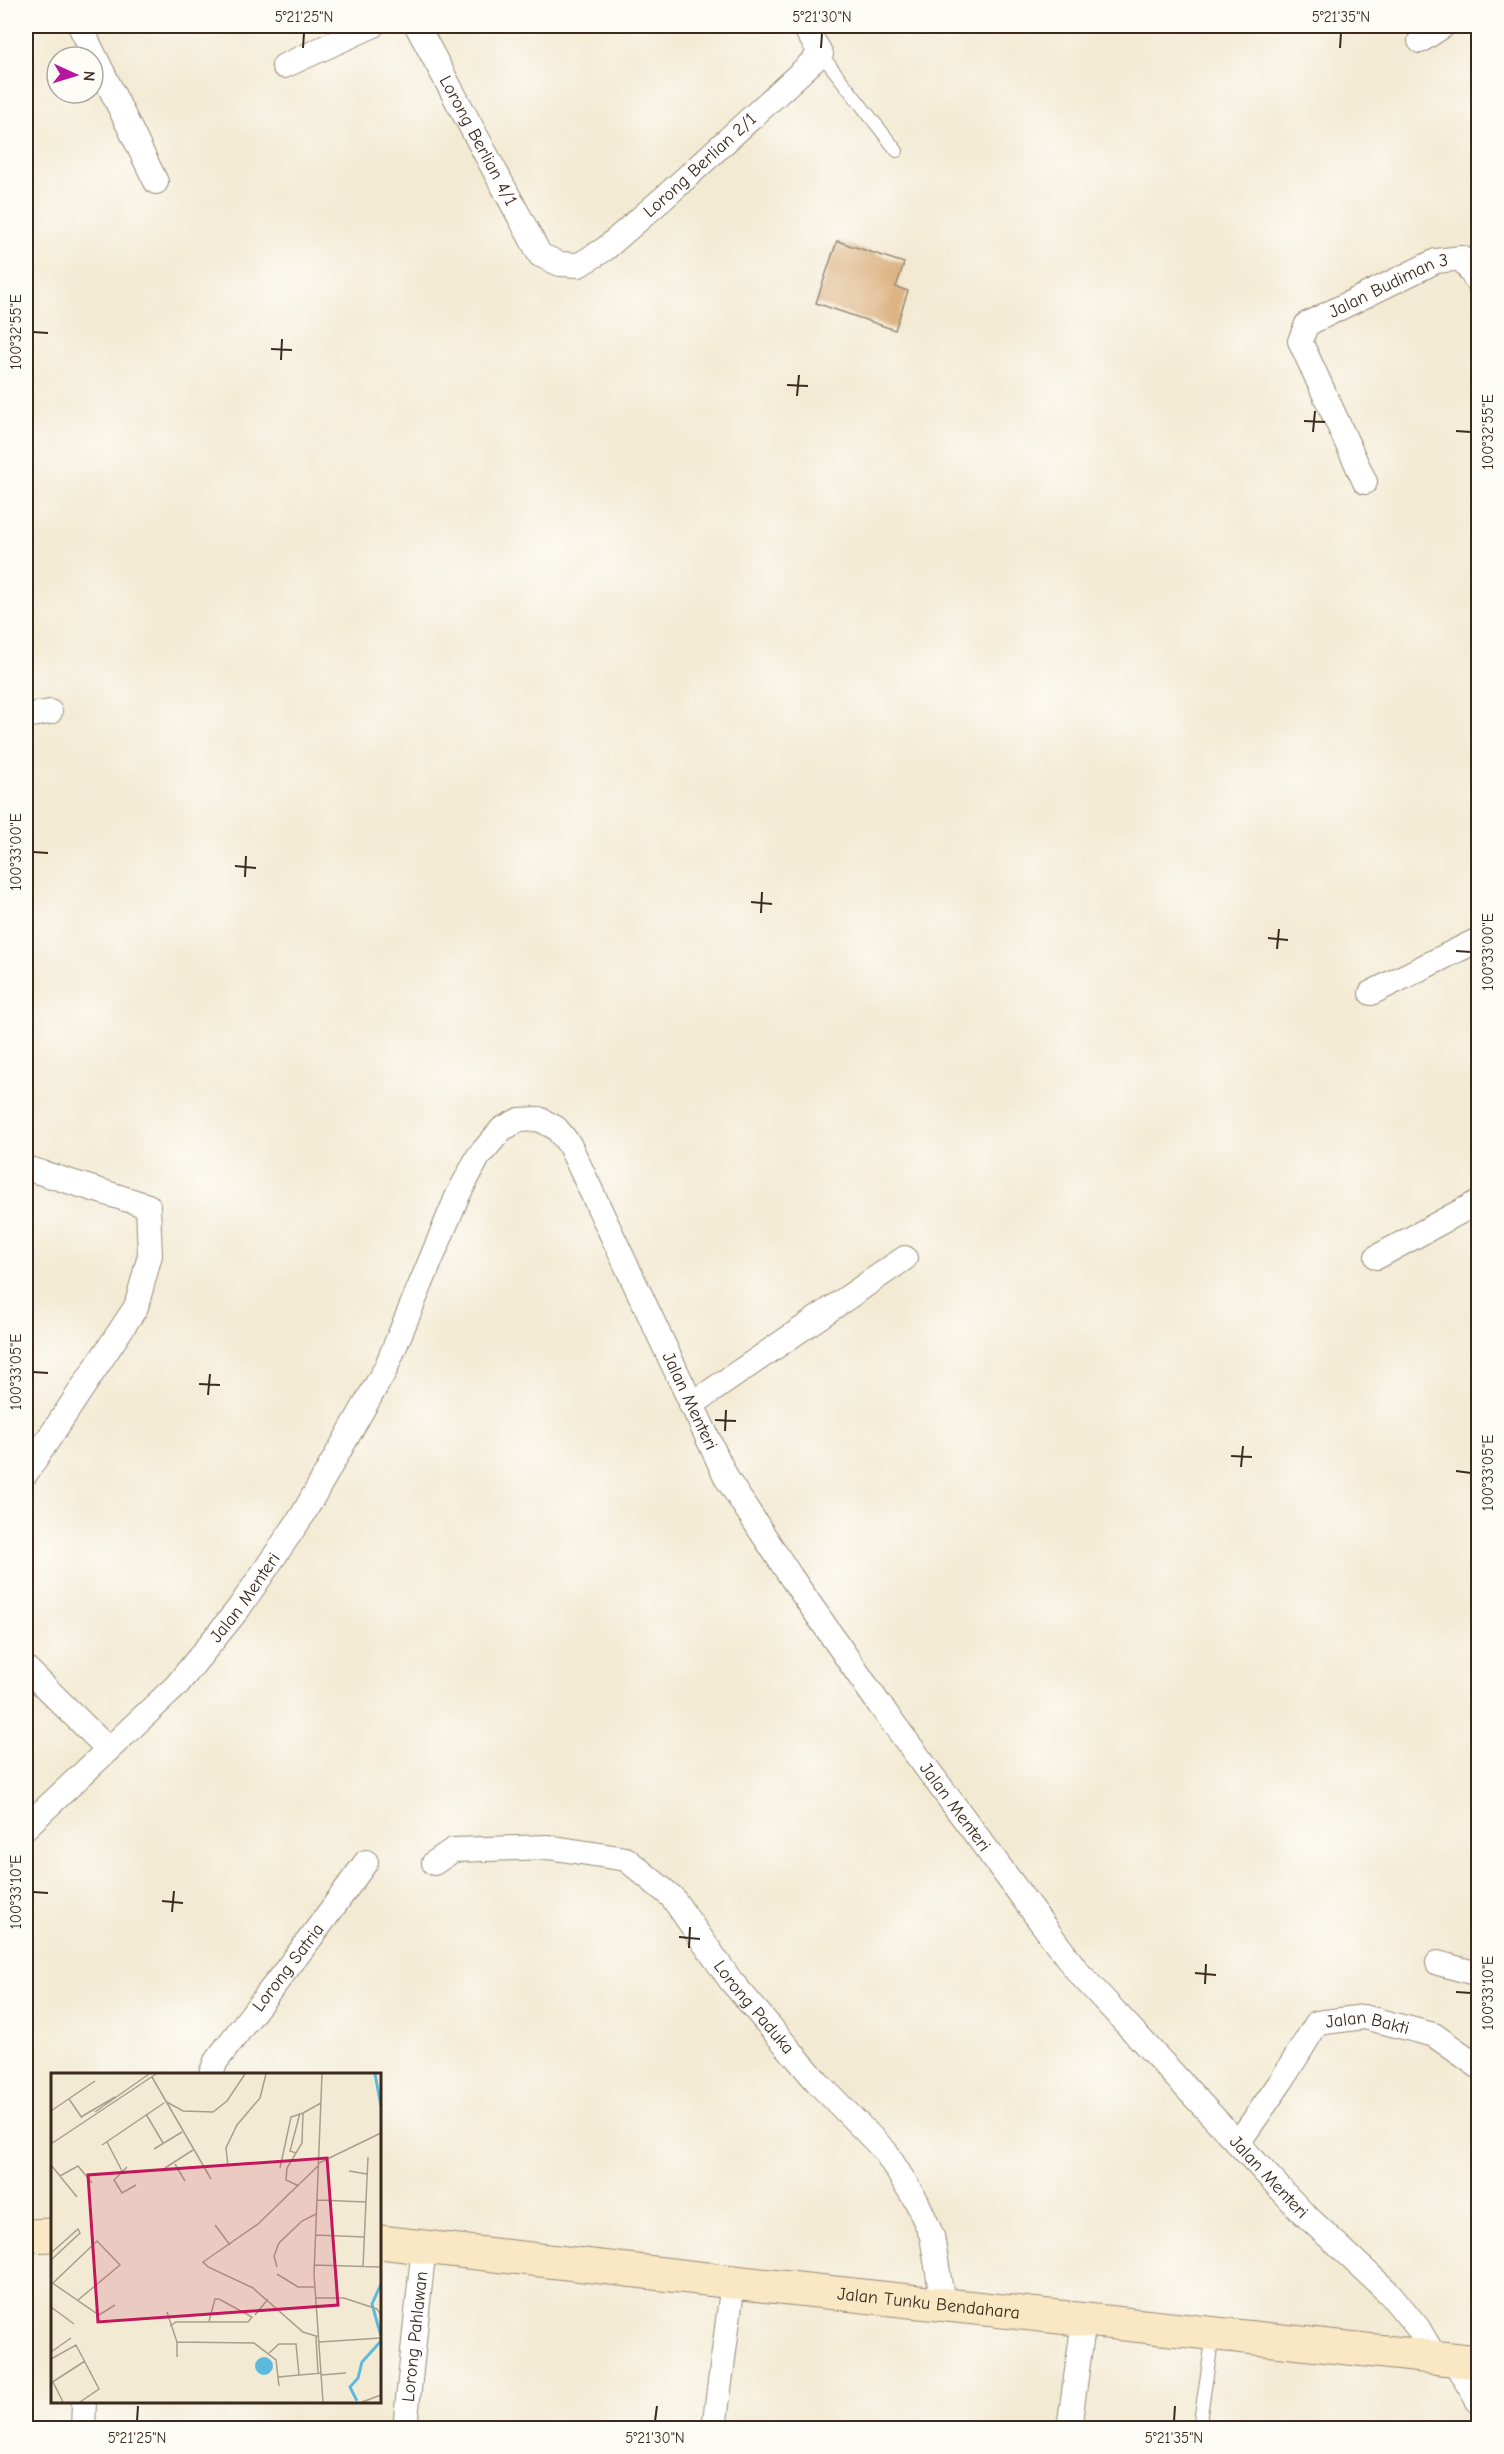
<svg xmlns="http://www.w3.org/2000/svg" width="1504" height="2454" viewBox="0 0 1504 2454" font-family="'Comic Neue',sans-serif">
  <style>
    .building { fill: #ddb383 }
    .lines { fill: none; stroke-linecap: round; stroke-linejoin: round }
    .lane-casing { stroke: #978a78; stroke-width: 14 }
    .street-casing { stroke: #978a78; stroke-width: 26 }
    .secondary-casing { stroke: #978a78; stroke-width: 35 }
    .lane { stroke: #fff; stroke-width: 12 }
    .street { stroke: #fff; stroke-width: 24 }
    .secondary { stroke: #fae7c3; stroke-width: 33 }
    .ticks { fill: none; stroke: #3b2a1e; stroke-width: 2 }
    .labels { text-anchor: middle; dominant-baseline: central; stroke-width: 4.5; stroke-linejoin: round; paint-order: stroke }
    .street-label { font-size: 18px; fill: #3b2a1e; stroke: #fdfcf7 }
    .inset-river { fill: none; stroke: #5ebadc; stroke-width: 3 }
    .inset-road { fill: none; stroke: #a99d8b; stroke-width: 1.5 }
    .view { fill: #c2185b; fill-opacity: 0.15; stroke: #c2185b; stroke-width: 3 }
    .inset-edge { fill: none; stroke: #3b2a1e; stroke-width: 3 }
    .neatline { fill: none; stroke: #3b2a1e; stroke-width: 2 }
    .ticks-label { font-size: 15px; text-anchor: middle; fill: #3b2a1e }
  </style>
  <rect width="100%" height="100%" fill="#fdfcf7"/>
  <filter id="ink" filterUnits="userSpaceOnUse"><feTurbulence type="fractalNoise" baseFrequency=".0167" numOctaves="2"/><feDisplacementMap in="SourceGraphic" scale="12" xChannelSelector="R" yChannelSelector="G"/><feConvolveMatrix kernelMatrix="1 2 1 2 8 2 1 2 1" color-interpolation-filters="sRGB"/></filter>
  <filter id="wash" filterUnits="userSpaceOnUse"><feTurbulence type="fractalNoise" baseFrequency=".008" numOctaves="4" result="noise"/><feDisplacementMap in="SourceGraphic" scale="24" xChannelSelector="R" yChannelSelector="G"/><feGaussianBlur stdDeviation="1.35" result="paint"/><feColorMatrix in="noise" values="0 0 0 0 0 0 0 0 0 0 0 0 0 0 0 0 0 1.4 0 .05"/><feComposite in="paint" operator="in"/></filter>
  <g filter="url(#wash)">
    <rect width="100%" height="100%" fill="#f3ead3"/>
    <g id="blocks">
      <path class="building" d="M837,241L904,263L896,287L908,291L895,330L816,303Z"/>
    </g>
  </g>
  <g filter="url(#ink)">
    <use href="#blocks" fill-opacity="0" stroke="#978a78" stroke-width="1.5"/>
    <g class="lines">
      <g class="lane-casing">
        <path id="lane" d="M821,54L897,151
          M1199,2428L1213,2335"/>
      </g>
      <g class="street-casing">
        <g id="street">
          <path d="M80,26L156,182"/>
          <path id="s1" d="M417,26L540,255L560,264L579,265L605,249L666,196L821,54L804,26"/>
          <path d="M1420,41L1443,26"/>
          <path d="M284,66L372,26"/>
          <path id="s2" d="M1365,482L1300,341L1307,324L1436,261L1462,258L1478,283"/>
          <path d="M26,716L50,712"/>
          <path d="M1371,993L1478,940"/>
          <path d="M26,1168L148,1206L150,1255L136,1307L26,1473"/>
          <path d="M1377,1257L1478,1202"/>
          <path d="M691,1405L905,1258"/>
          <path d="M26,1668L108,1749"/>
          <path id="s3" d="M26,1827L176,1686L239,1608L302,1516L385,1370L457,1197L478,1157L502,1129L519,1120L539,1119L556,1128L569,1144L727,1479L791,1577L879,1704L1078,1972L1302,2212L1390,2294L1418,2328L1435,2357"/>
          <path id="s4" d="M434,1863L453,1850L548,1847L626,1859L672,1897L731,1981L819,2084L885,2151L917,2202L932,2236L943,2303"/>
          <path d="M1438,1963L1478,1974"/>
          <path id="s5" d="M211,2074L216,2061L312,1936L366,1862"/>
          <path id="s6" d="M1238,2143L1282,2080L1317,2023L1364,2017L1434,2035L1478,2066"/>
          <path d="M1453,2359L1478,2401"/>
          <path d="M83,2428L84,2402"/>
          <path id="s7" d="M405,2428L424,2245"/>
          <path d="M714,2428L733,2282"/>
          <path d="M1069,2428L1084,2320"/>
        </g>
      </g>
      <g class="secondary-casing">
        <g id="secondary">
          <path d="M26,2236L52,2235"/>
          <path id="s8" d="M380,2242L733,2282L1478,2362"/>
        </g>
      </g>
      <use href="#lane" class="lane"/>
      <use href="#street" class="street"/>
      <use href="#secondary" class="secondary"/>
    </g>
  </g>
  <path class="ticks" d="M303,48L304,33M821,48L822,33M1340,48L1341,33M33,332L48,333M271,349L292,350M281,360L282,339M787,385L808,386M797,396L799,375M1304,421L1325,422M1456,431L1471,432M1313,432L1315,411M33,852L48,853M235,866L256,868M245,877L246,856M751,902L772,904M761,913L762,892M1268,938L1288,940M1277,949L1279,929M1456,951L1471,952M33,1372L48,1373M199,1384L220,1385M208,1395L210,1374M715,1420L736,1421M725,1431L726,1410M1231,1456L1252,1457M1241,1467L1243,1446M1456,1471L1471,1473M33,1892L48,1893M162,1901L183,1903M172,1912L174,1891M679,1937L700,1939M689,1948L690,1927M1195,1973L1216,1975M1205,1984L1206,1964M1456,1992L1471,1993M137,2421L138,2406M655,2421L657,2406M1174,2421L1175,2406"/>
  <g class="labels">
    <g class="street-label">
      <text stroke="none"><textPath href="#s1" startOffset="130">Lorong Berlian 4/1</textPath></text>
      <text stroke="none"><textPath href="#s1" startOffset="458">Lorong Berlian 2/1</textPath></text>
      <text stroke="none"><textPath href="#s2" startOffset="264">Jalan Budiman 3</textPath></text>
      <text stroke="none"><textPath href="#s3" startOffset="1218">Jalan Menteri</textPath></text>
      <text stroke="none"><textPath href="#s3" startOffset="318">Jalan Menteri</textPath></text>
      <text stroke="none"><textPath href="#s3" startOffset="1704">Jalan Menteri</textPath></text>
      <text stroke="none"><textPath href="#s5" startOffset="132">Lorong Satria</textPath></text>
      <text stroke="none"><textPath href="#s4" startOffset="394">Lorong Paduka</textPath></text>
      <text stroke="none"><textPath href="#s6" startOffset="195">Jalan Bakti</textPath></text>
      <text stroke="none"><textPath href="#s3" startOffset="2190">Jalan Menteri</textPath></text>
      <text stroke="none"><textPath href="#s8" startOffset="552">Jalan Tunku Bendahara</textPath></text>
      <text stroke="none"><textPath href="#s7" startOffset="92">Lorong Pahlawan</textPath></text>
    </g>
  </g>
  <g transform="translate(51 2073)">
    <rect width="330" height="330" fill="#f3ead3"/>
    <path d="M204 293a9 9 0 1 1 18 0a9 9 0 1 1-18 0Z" fill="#5ebadc"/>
    <path class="inset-river" d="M324,1L330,33M330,263L321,231L330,211M306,328L299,314L307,305L311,289L330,268"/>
    <path class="inset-road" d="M271,1L263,201L272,329M101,4L160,106M18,26L31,45M114,28L132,38L162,39L176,28L194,1M0,38L44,8M44,39L98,1M95,41L112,70M30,44L64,24M56,69L71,98M0,71L105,1M51,72L113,30M103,76L131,59M245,80L239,78L249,40M268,90L330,60M124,91L134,108M0,92L26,124M177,93L175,75L186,52L209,25L215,1M267,93L207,151L152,189L157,194L202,215L252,259L268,264M76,94L63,107L71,120L85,112M114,95L142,77M229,95L240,44L252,40M298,98L316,101M9,103L27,93L41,110M248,113L235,107L236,95L251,70L252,40L270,30M266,127L315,129M164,152L179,172M265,162L313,164M0,180L27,156L29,160L0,187M263,192L329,194M226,194L223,183L228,170L251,148L265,141M312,194L317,84M226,201L247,214H263M0,209L48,242L64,232M2,210L46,168L69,192L27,227M264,225H293L326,236L330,242M0,234L23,251M116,239L126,269V284M204,242L217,226M119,253L125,249H197L201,244L168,226H164L158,248M265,264L267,300M126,269L203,270L225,287L228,313M268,269L330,265M0,279L20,265M218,280L228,271H245L248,302M0,286L25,272L48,316L29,329M270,302L295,300M227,304L270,300M2,309L12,329M0,310L34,288M311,329L330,322"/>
    <path class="view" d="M276,85L287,232L47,249L37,102Z"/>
    <rect width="330" height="330" class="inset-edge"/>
  </g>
  <rect width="1504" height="2454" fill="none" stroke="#fdfcf7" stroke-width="66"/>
  <g transform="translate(75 75) rotate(94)"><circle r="28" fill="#fdfcf7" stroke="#afa8a0" stroke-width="1.5"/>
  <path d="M0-4.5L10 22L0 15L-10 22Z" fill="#b5179e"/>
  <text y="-9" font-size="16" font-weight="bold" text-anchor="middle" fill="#3b2a1e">N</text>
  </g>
  <rect x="33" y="33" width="1438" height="2388" class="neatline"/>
  <g class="ticks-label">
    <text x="304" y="22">5°21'25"N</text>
    <text x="822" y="22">5°21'30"N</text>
    <text x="1341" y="22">5°21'35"N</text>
    <text transform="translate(16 332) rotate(-90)" y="5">100°32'55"E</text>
    <text transform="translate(1488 432) rotate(-90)" y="5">100°32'55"E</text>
    <text transform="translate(16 852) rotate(-90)" y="5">100°33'00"E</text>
    <text transform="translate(1488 952) rotate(-90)" y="5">100°33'00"E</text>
    <text transform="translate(16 1372) rotate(-90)" y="5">100°33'05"E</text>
    <text transform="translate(1488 1473) rotate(-90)" y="5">100°33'05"E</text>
    <text transform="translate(16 1892) rotate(-90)" y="5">100°33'10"E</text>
    <text transform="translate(1488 1993) rotate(-90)" y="5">100°33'10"E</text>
    <text x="137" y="2443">5°21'25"N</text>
    <text x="655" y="2443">5°21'30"N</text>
    <text x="1174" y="2443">5°21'35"N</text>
  </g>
</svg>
